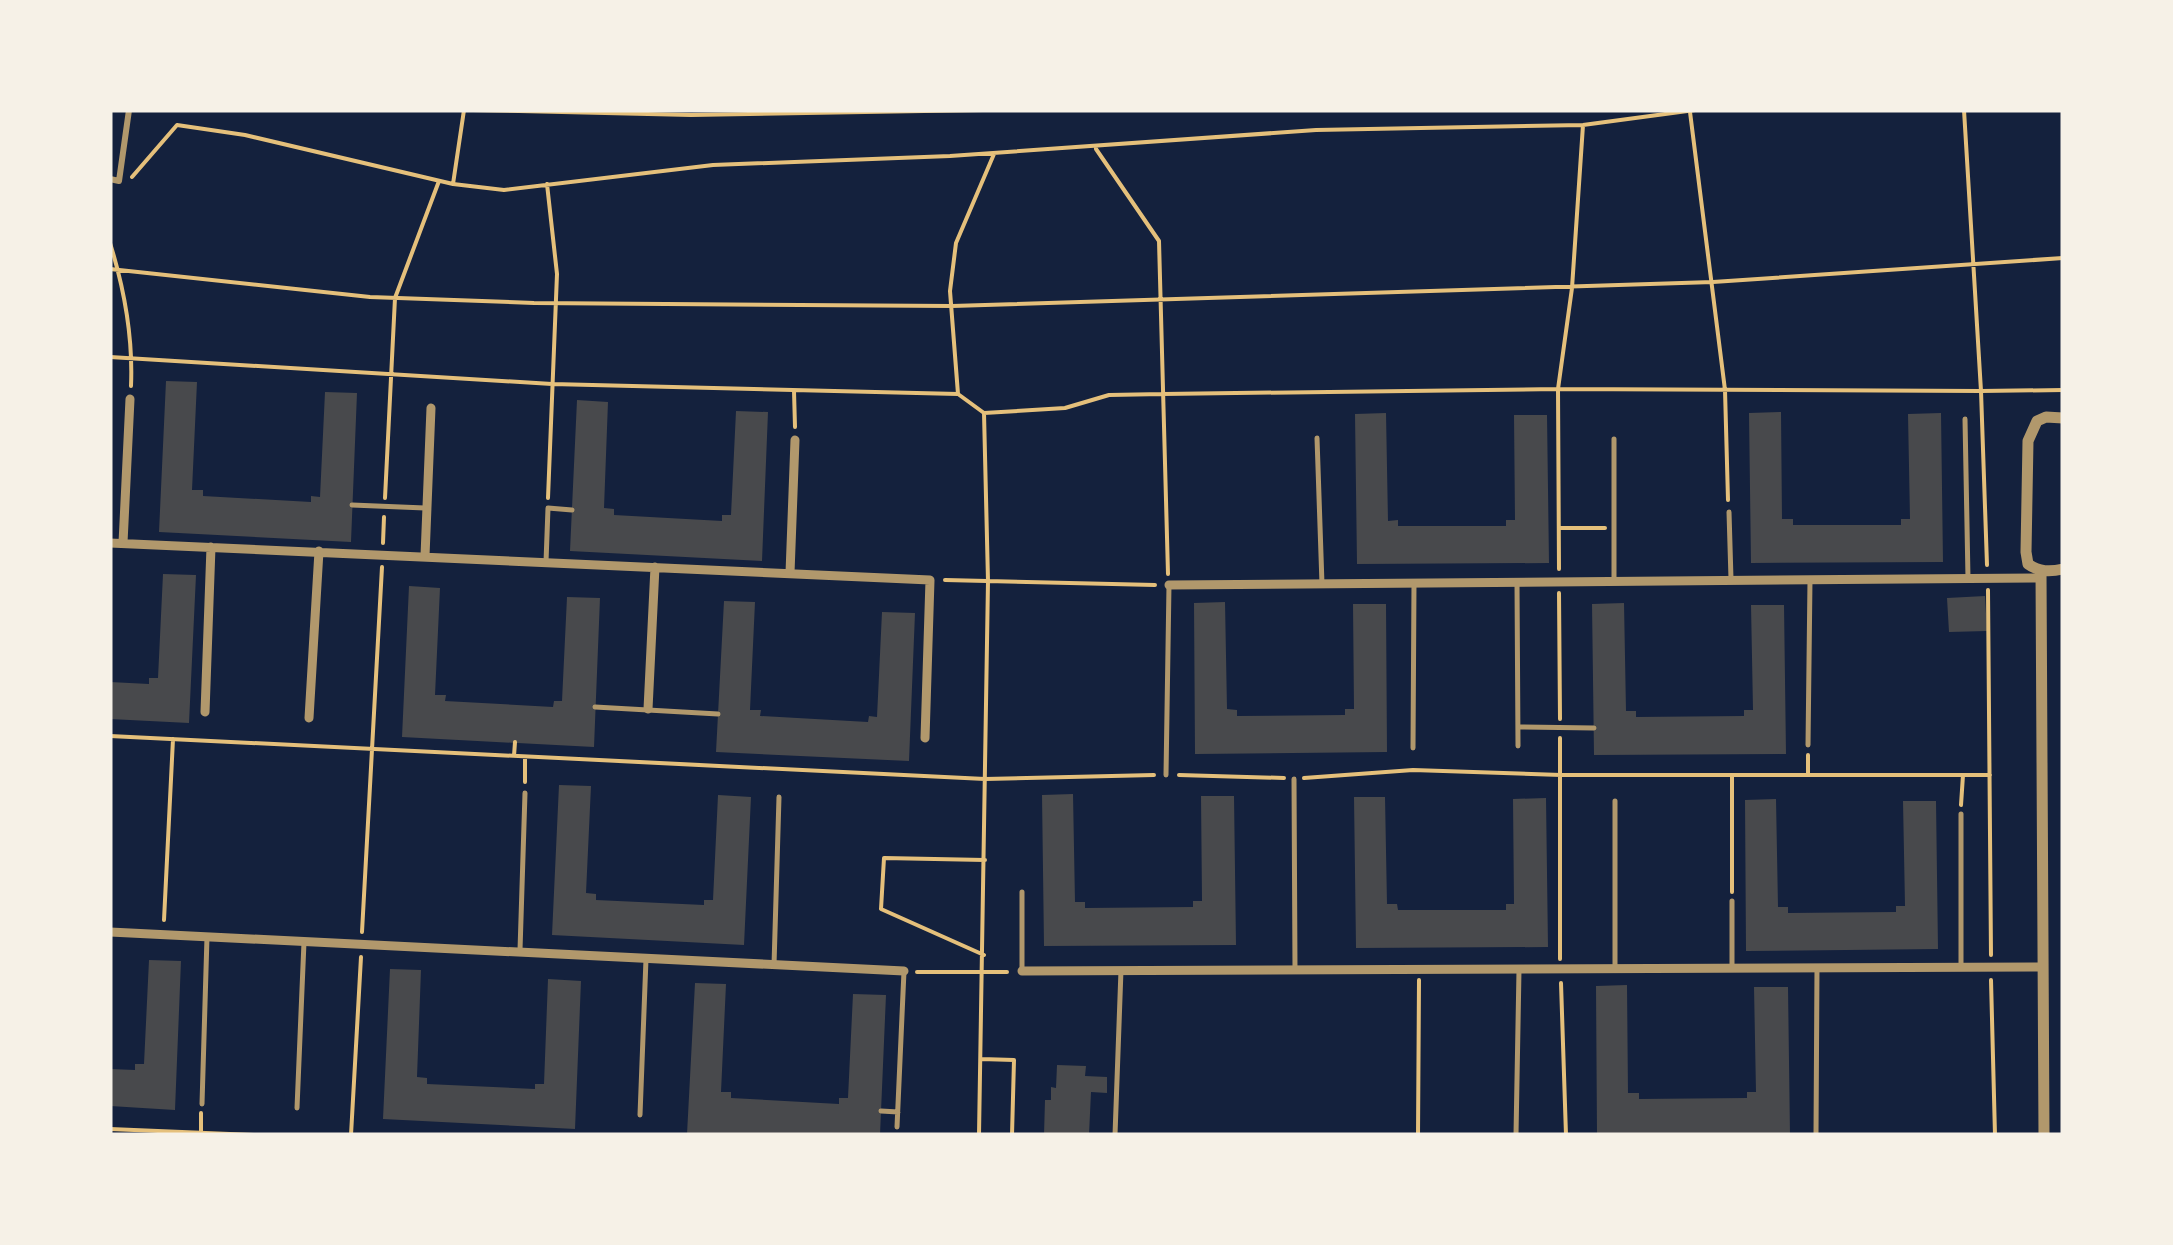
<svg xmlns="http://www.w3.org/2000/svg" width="2173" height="1245" viewBox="0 0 2173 1245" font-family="'Golos Text',sans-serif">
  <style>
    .building { fill: #48494c }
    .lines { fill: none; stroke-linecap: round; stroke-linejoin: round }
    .path { stroke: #e5c07b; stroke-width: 4 }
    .service { stroke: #b1986c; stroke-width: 5 }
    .pedestrian { stroke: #b1986c; stroke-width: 6 }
    .minor { stroke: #b1986c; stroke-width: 9 }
    .tertiary { stroke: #b1986c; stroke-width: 11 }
  </style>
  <rect width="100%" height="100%" fill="#14213d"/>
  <path class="building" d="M166,381L197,382L192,490H203V496L311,502V496L320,497L325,392L357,393L351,542L159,532Z
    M577,400L608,402L604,508L614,509V515L722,521V515H731L736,411L768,412L762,561L570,551Z
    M1781,412L1782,519H1793V525H1901V519H1910L1908,414L1941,413L1943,562L1751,563L1749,413Z
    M1386,413L1388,521L1398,520V526H1506V520H1515L1514,415H1547L1549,563L1357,564L1355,414Z
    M163,574L196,575L189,723L110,719V682L149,684V678H158Z
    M409,586L440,588L435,695H446L445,701L553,707L554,701H562L567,597L600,598L594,747L402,737Z
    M1985,596L1987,631L1949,632L1947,598Z
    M724,601L755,602L750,710H761L760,716L868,722L869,716L877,717L882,612L915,613L909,761L716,752Z
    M1225,602L1227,709L1237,710V716L1345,715V709H1354L1353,604H1386L1387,752L1195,754L1194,603Z
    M1624,603L1626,711H1636V717L1744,716V710H1753L1751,605H1784L1786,754L1594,755L1592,604Z
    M559,785L591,786L586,893L596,894V900L704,905V900H713L718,795L751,797L744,945L552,935Z
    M1073,794L1075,902H1085V908L1193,907V901H1202L1201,796H1234L1236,945L1044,946L1042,795Z
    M1354,797H1385L1387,904H1397L1398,910H1506V904H1514L1513,799L1546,798L1548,947L1356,948Z
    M1776,799L1778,907H1788V913L1896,912V906H1905L1903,801H1936L1938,949L1746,951L1745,800Z
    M149,960L181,961L175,1110L110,1106V1069L135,1070V1064H144Z
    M390,969L421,970L417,1077L427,1078V1084L535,1089V1084H544L548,979L581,981L575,1129L383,1119Z
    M695,983L726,984L721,1092H731V1098L839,1104V1098H848L853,994L886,995L880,1135L687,1134Z
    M1627,985L1628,1093H1639V1099L1747,1098V1092H1756L1754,987H1788L1790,1135H1597L1596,986Z
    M1057,1065L1086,1066L1085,1076L1107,1077V1093L1091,1092L1089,1135H1044L1045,1100H1051V1087L1056,1088Z"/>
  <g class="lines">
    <path class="path" d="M473,110L691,115L983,110
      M1690,112L1725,390L1728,500
      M1096,149L1159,241L1168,574
      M132,177L177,125L245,135L453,184L504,190L713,165L950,156L1316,130L1583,125L1695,110
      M453,184L464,110
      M547,184L557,274L548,498
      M110,243C124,288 133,339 131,386
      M110,269L370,297L534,303L952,306L1713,282L2063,258
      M110,357L552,384L958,394
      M794,391L795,427
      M984,413L958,394L950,291L956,243L994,154
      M385,498L395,298L439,181
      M1559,528H1605
      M383,543L384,517
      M1987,565L1981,391L2063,390
      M1559,569L1558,389L1572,288L1583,125
      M945,580L1155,585
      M1988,590L1991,955
      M1559,593L1560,719
      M110,736L985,779L1154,775
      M1560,738V959
      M514,756L515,742
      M525,757V782
      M1179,775L1284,778
      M1808,775V755
      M1304,778L1413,770L1561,775H1990
      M1961,805L1963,775
      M1732,892V776
      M164,920L173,739
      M362,932L382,567
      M984,955L881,909L884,858L985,860
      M917,972H1007
      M1991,980L1995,1135
      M1561,983L1566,1135
      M981,1059L1014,1060L1012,1135
      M110,1129L254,1135
      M201,1133V1113
      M351,1135L361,957
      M979,1135L988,581L984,413L1065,408L1109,395L1163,394L1558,389L1981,391L1964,110
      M1418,1135L1419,980"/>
    <path class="service" d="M1965,419L1968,578
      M1317,438L1322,584
      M352,505L425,508
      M1729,512L1731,579
      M546,562L548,508L572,510
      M1614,582V439
      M1517,583L1518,746
      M595,707L718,714
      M1518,727L1594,728
      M1808,745L1810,580
      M1413,748L1414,583
      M1166,775L1169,585
      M1294,779L1295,970
      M1615,801V968
      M1022,892V969
      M1732,901V968
      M520,950L525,793
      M774,965L779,797
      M1961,965V814
      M202,1104L207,937
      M297,1108L304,942
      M881,1111L898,1112
      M640,1115L646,959
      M897,1127L904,971
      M1115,1135L1121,970
      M1516,1135L1519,970
      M1816,1135L1817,968"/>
    <path class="pedestrian" d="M110,179L119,181L129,110"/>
    <path class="minor" d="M110,543L930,580L925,738
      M123,543L130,399
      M425,556L431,408
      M790,573L795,440
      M1169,585L2041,578
      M648,709L655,567
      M205,712L211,547
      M309,718L319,551
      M110,932L904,971
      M1022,971L2043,967"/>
    <path class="tertiary" d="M2063,418L2046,417L2037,421L2028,441L2026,552L2028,564C2039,572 2050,572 2063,569
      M2041,571L2044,1135"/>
  </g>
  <rect width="2173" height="1245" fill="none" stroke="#f6f1e7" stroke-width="225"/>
</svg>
